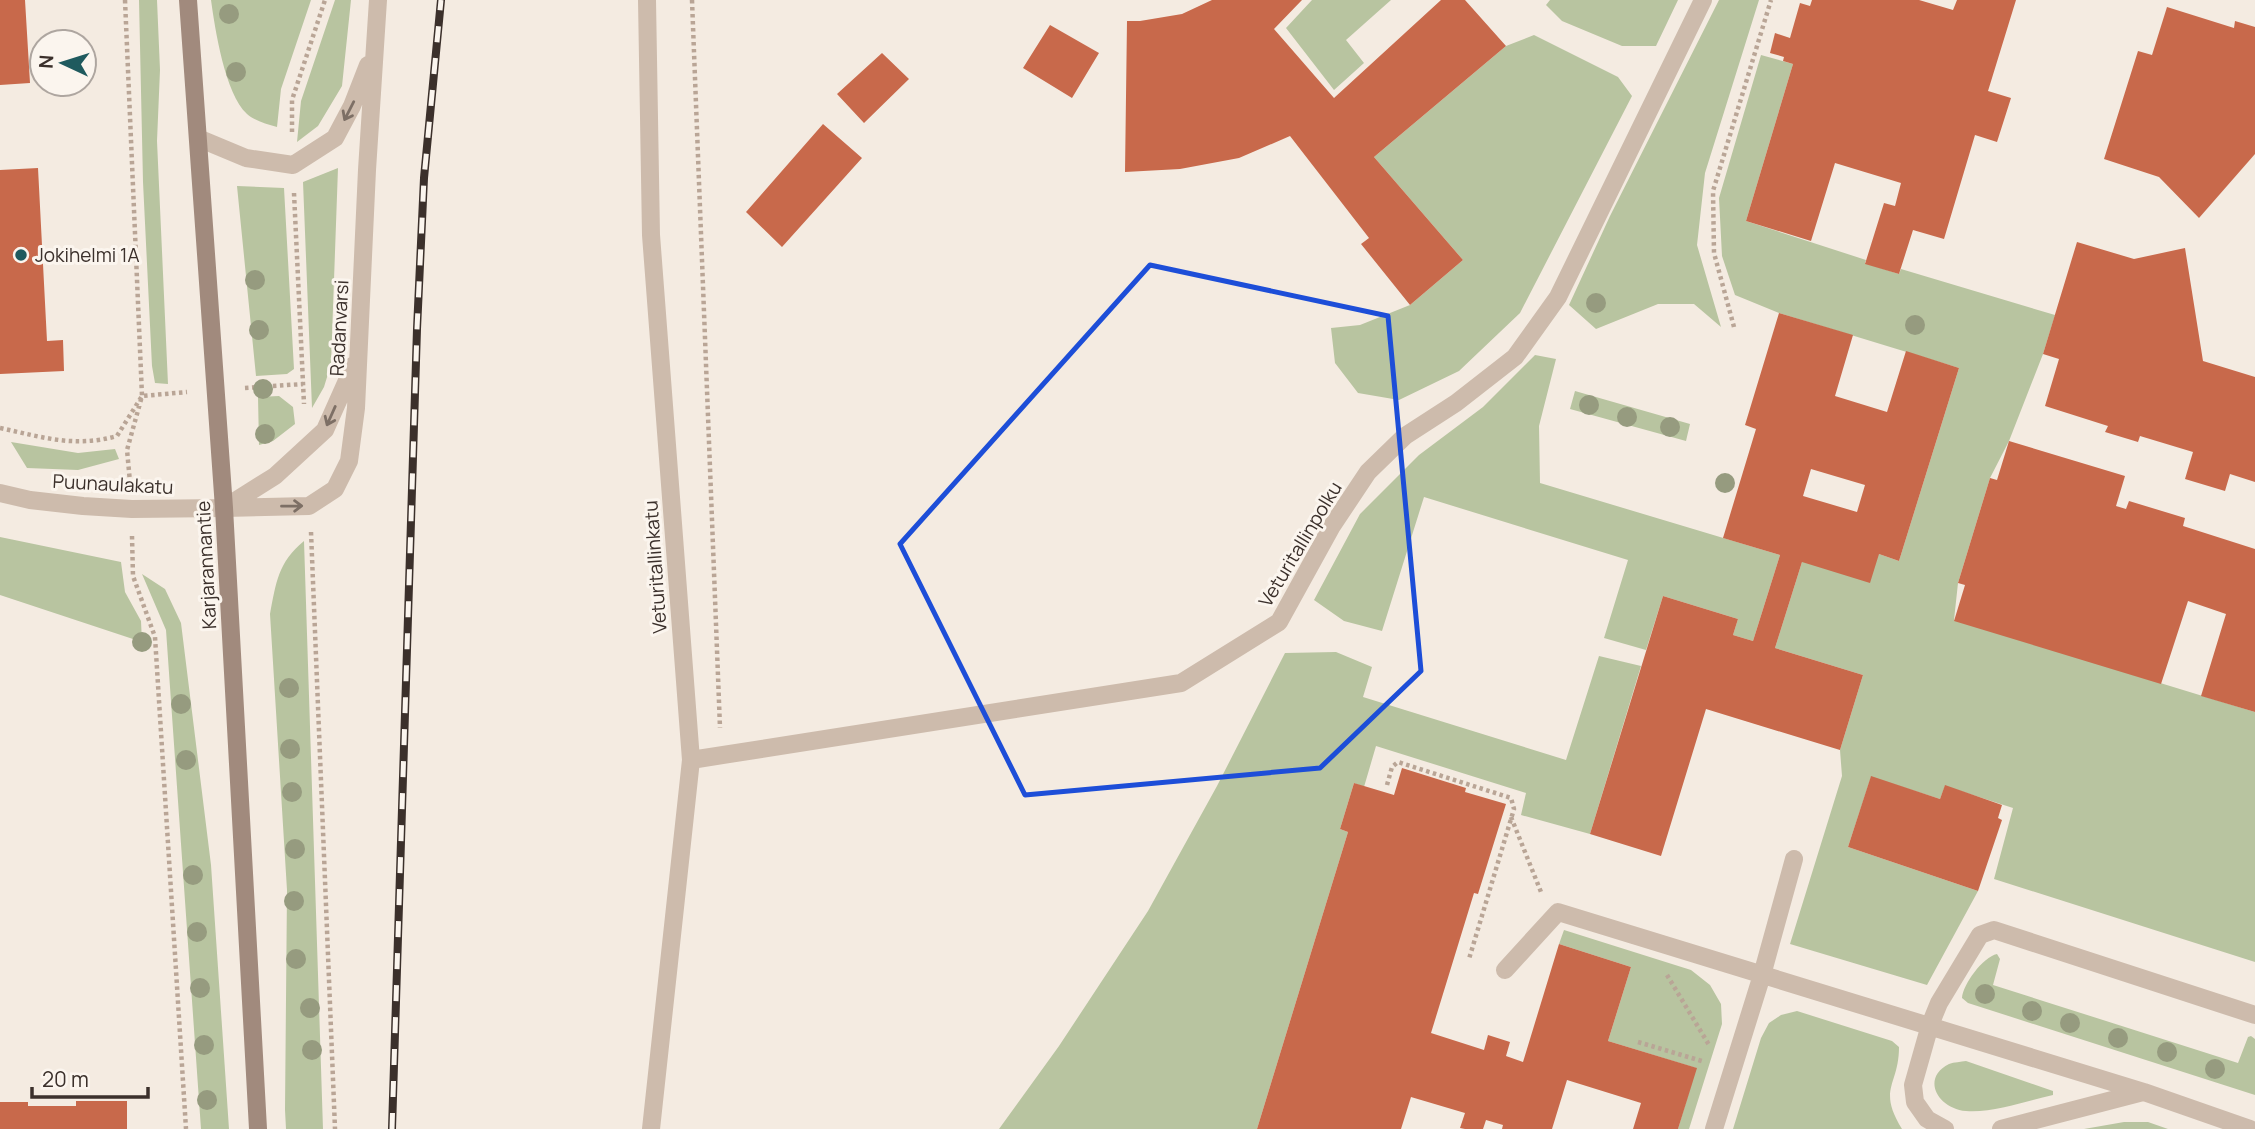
<svg xmlns="http://www.w3.org/2000/svg" width="2255" height="1129" viewBox="0 0 2255 1129" font-family="Manrope,sans-serif">
  <style>
    .green { fill: #b8c4a0 }
    .building { fill: #c8694b; fill-rule: evenodd }
    .lines { fill: none; stroke-linecap: round; stroke-linejoin: round }
    .path { stroke: #b9a596; stroke-width: 4.5; stroke-dasharray: 3.5 3.5; stroke-linecap: butt }
    .lane { stroke: #cdbbac; stroke-width: 18 }
    .street { stroke: #cdbbac; stroke-width: 18 }
    .secondary { stroke: #a18a7d; stroke-width: 18 }
    .rail-casing { stroke: #3b302b; stroke-width: 8 }
    .rail { stroke: #fbf5ee; stroke-width: 5; stroke-dasharray: 16; stroke-linecap: butt }
    .tree { fill: #969b7f }
    .oneway { stroke: #7d6f65 }
    .marked { fill: none; stroke: #1d4ed8; stroke-width: 5; stroke-linejoin: round }
    .poi-dot { fill: #1f5a5e; stroke: #fbf5ee; stroke-width: 2.5 }
    .labels { text-anchor: middle; dominant-baseline: central; stroke-width: 6; stroke-linejoin: round; paint-order: stroke }
    .poi-label { font-size: 19px; fill: #3b302b; stroke: #fbf5ee; text-anchor: start }
    .street-label { font-size: 19px; fill: #3b302b; stroke: #fbf5ee }
  </style>
  <rect width="100%" height="100%" fill="#f4ebe1"/>
  <path class="green" d="M139,0H157L160,70L157,141L168,384L155,383L152,366L143,182Z
    M211,0H311L281,89L277,127C266,124 255,121 247,114C225,94 215,29 211,0Z
    M335,0H351L342,86L318,126L297,142L301,101Z
    M1312,0H1391L1346,40L1364,63L1334,90L1286,28Z
    M1550,0H1678L1656,46H1622L1562,21L1546,5Z
    M1719,0H1759L1705,173L1697,245L1721,327L1694,304H1658L1596,329L1569,305L1610,216Z
    M1534,35L1618,77L1632,96L1520,313L1459,371L1399,400L1358,393L1335,363L1331,328L1360,325L1410,305L1463,260L1374,157L1506,46Z
    M1761,55L1793,64L1746,221L1866,260L1865,263L1899,274L1901,269L2055,315L2043,354L2009,441L1990,478L1958,583L1954,620L2255,712V962L1994,879L2013,808L1945,786L1940,799L1871,777L1848,847L1978,891L1927,985L1790,944L1842,776L1840,750L1863,675L1775,648L1802,562L1879,554L1899,561L1959,368L1779,313L1735,295L1722,256L1719,198Z
    M338,168L331,364L324,387L312,408L303,182Z
    M237,186L284,188L294,369L287,374L256,376Z
    M1535,355L1556,359L1539,426L1540,483L1780,555L1753,641L1733,635L1738,619L1663,596L1646,650L1604,638L1628,560L1424,497L1382,631L1344,621L1314,600L1360,514L1419,455L1483,407Z
    M1575,391L1690,424L1686,441L1570,409Z
    M279,396L293,407L295,424L273,441L259,445L258,397Z
    M11,442L78,453L115,449L119,459L78,470L27,468Z
    M0,537L121,562L125,592L141,621L142,642L0,595Z
    M304,541L323,1129H286L285,1110L287,890L270,614C276,583 278,562 304,541Z
    M142,574L165,589L181,623L211,865L229,1129H201L166,630Z
    M1336,652L1372,667L1363,697L1566,760L1599,656L1641,666L1590,834L1521,815L1526,793L1376,746L1364,787L1354,783L1340,829L1348,832L1257,1129H999L1059,1046L1148,911L1217,786L1285,653Z
    M1564,930L1691,970L1710,985L1721,1004L1722,1024L1689,1129H1678L1696,1068L1608,1041L1631,967L1559,944Z
    M1997,954L2000,959L1993,985L2238,1063L2248,1037L2251,1036L2255,1039V1095L1968,1003L1962,998C1963,984 1983,957 1997,954Z
    M1797,1011L1892,1041L1899,1047C1899,1086 1877,1088 1902,1129H1733L1761,1038L1769,1023L1781,1015Z
    M1966,1061L2053,1091V1095C2025,1101 1994,1113 1966,1111C1937,1108 1921,1078 1949,1064C1954,1062 1961,1062 1966,1061Z
    M2124,1122H2148L2168,1129H2084Z"/>
  <path class="building" d="M0,0H25L30,83L0,85Z
    M1212,0H1302L1274,29L1334,98L1441,0H1465L1506,46L1374,157L1463,260L1410,305L1361,244L1369,238L1290,136L1239,158L1180,169L1125,172L1127,21H1140L1182,14Z
    M1812,0H1919L1953,10L1957,0H2016L1988,91L2011,98L1997,142L1975,135L1944,239L1913,230L1899,274L1865,264L1884,203L1895,206L1901,183L1835,163L1811,241L1746,221L1793,64L1783,61L1784,57L1770,53L1775,33L1790,38L1800,3L1810,6Z
    M2167,7L2234,28L2235,21L2255,27V154L2199,218L2159,177L2104,159L2138,51L2152,55Z
    M1050,25L1099,53L1072,98L1023,68Z
    M882,53L909,79L864,123L837,94Z
    M823,124L862,158L782,247L746,212Z
    M38,168L47,341L63,340L64,371L0,374V170Z
    M2077,242L2134,259L2185,248L2203,361L2255,377V482L2230,474L2225,491L2185,479L2193,452L2140,436L2138,442L2105,432L2108,426L2045,406L2059,359L2043,354Z
    M1779,313L1853,335L1835,396L1887,412L1906,351L1959,368L1899,561L1879,554L1870,583L1802,562L1775,648L1863,675L1840,750L1706,709L1661,856L1590,834L1663,596L1738,619L1733,635L1753,641L1780,555L1723,538L1756,429L1745,425ZM1811,469L1865,485L1857,512L1803,496Z
    M2009,441L2125,476L2116,506L2126,509L2129,501L2185,518L2183,526L2255,549V712L2201,696L2226,614L2188,601L2161,684L1954,621L1965,585L1958,583L1990,478L1997,480Z
    M1402,768L1466,788L1465,792L1506,804L1478,894L1474,893L1431,1033L1484,1050L1488,1035L1510,1042L1506,1056L1523,1062L1559,944L1631,967L1608,1041L1697,1068L1678,1129H1633L1641,1103L1567,1080L1552,1129H1502L1503,1125L1486,1120L1483,1129H1465L1460,1128L1465,1113L1411,1097L1401,1129H1257L1348,832L1340,829L1354,783L1394,795Z
    M1871,776L1940,799L1945,785L2002,805L1998,818L2002,820L1978,891L1848,847Z
    M76,1101H127V1129H0V1102H28V1106H76Z"/>
  <g class="lines">
    <path class="path" d="M125,0L142,396L127,450L130,482
      M692,0L720,728
      M292,132V100L325,0
      M294,193L304,404
      M1734,327L1714,253L1713,191L1771,0
      M245,388L303,384
      M0,428C42,437 74,448 117,436L142,396L187,392
      M311,532L335,1129
      M132,536L133,576L155,637L186,1129
      M1387,785L1392,767L1398,762L1511,798L1514,809L1469,959
      M1511,817L1541,892
      M1667,975L1709,1045
      M1638,1042L1705,1062"/>
    <path class="lane" d="M1505,970L1558,912L2144,1092L2250,1129
      M1714,1129L1762,975L1794,859
      M1945,1129L1927,1119L1915,1102L1913,1085L1930,1025L1939,1003L1980,935L1994,930L2255,1015
      M2001,1129L2143,1092"/>
    <path class="street" d="M647,0L651,235L691,760L651,1129
      M198,138L246,158L293,165L335,138L352,106L368,65
      M0,493L30,500L83,506L132,509L224,508L309,506L335,489L349,461L356,408L367,170L378,0
      M224,508L275,476L325,430L354,365
      M691,760L1181,683L1279,622L1332,526L1368,472L1405,436L1456,403L1515,357L1558,297L1703,0"/>
    <path class="secondary" d="M188,0L224,508L258,1129"/>
    <g class="rail-casing">
      <path id="rail" d="M392,1129L417,329L424,178L441,0"/>
    </g>
    <use href="#rail" class="rail"/>
  </g>
  <g class="tree">
    <circle cx="229" cy="14" r="10"/>
    <circle cx="236" cy="72" r="10"/>
    <circle cx="255" cy="280" r="10"/>
    <circle cx="1596" cy="303" r="10"/>
    <circle cx="1915" cy="325" r="10"/>
    <circle cx="259" cy="330" r="10"/>
    <circle cx="263" cy="389" r="10"/>
    <circle cx="1589" cy="405" r="10"/>
    <circle cx="1627" cy="417" r="10"/>
    <circle cx="1670" cy="427" r="10"/>
    <circle cx="265" cy="434" r="10"/>
    <circle cx="1725" cy="483" r="10"/>
    <circle cx="142" cy="642" r="10"/>
    <circle cx="289" cy="688" r="10"/>
    <circle cx="181" cy="704" r="10"/>
    <circle cx="290" cy="749" r="10"/>
    <circle cx="186" cy="760" r="10"/>
    <circle cx="292" cy="792" r="10"/>
    <circle cx="295" cy="849" r="10"/>
    <circle cx="193" cy="875" r="10"/>
    <circle cx="294" cy="901" r="10"/>
    <circle cx="197" cy="932" r="10"/>
    <circle cx="296" cy="959" r="10"/>
    <circle cx="200" cy="988" r="10"/>
    <circle cx="1985" cy="994" r="10"/>
    <circle cx="310" cy="1008" r="10"/>
    <circle cx="2032" cy="1011" r="10"/>
    <circle cx="2070" cy="1023" r="10"/>
    <circle cx="2118" cy="1038" r="10"/>
    <circle cx="204" cy="1045" r="10"/>
    <circle cx="312" cy="1050" r="10"/>
    <circle cx="2167" cy="1052" r="10"/>
    <circle cx="2215" cy="1069" r="10"/>
    <circle cx="207" cy="1100" r="10"/>
  </g>
  <defs><path id="oneway-shaft" d="M-6 0H5M1.5-3L5.5 0L1.5 3" fill="none" stroke-width="1.6" stroke-linecap="round" stroke-linejoin="round" transform="scale(1.75)"/></defs>
  <g class="oneway">
    <use href="#oneway-shaft" transform="translate(349 111) rotate(117)"/>
    <use href="#oneway-shaft" transform="translate(331 416) rotate(114)"/>
    <use href="#oneway-shaft" transform="translate(292 506) rotate(-1)"/>
  </g>
  <path class="marked" d="M1150,265L1388,316L1421,671L1320,768L1025,795L900,544Z"/>
  <circle class="poi-dot" cx="21" cy="255" r="7"/>
  <g class="labels">
    <g class="poi-label">
      <text x="35" y="255">Jokihelmi 1A</text>
    </g>
    <g class="street-label">
      <text transform="translate(339 328) rotate(-87)">Radanvarsi</text>
      <text transform="translate(113 484) rotate(3)">Puunaulakatu</text>
      <text transform="translate(1300 544) rotate(-59)">Veturitallinpolku</text>
      <text transform="translate(206 565) rotate(-93)">Karjarannantie</text>
      <text transform="translate(655 567) rotate(-94)">Veturitallinkatu</text>
    </g>
  </g>
  <g transform="translate(63 63) rotate(274)"><circle r="33" fill="#fbf5ee" stroke="#aea6a0" stroke-width="2"/>
  <path d="M0-5L12 26L0 18L-12 26Z" fill="#1f5a5e"/>
  <text y="-10" font-size="19" font-weight="bold" text-anchor="middle" fill="#3b302b">N</text>
  </g>
  <path d="M32 1087v10h116v-10" fill="none" stroke="#3b302b" stroke-width="3.5"/>
  <text x="42" y="1087" font-size="21" fill="#3b302b" stroke="#fbf5ee" stroke-width="5" paint-order="stroke">20 m</text>
</svg>
